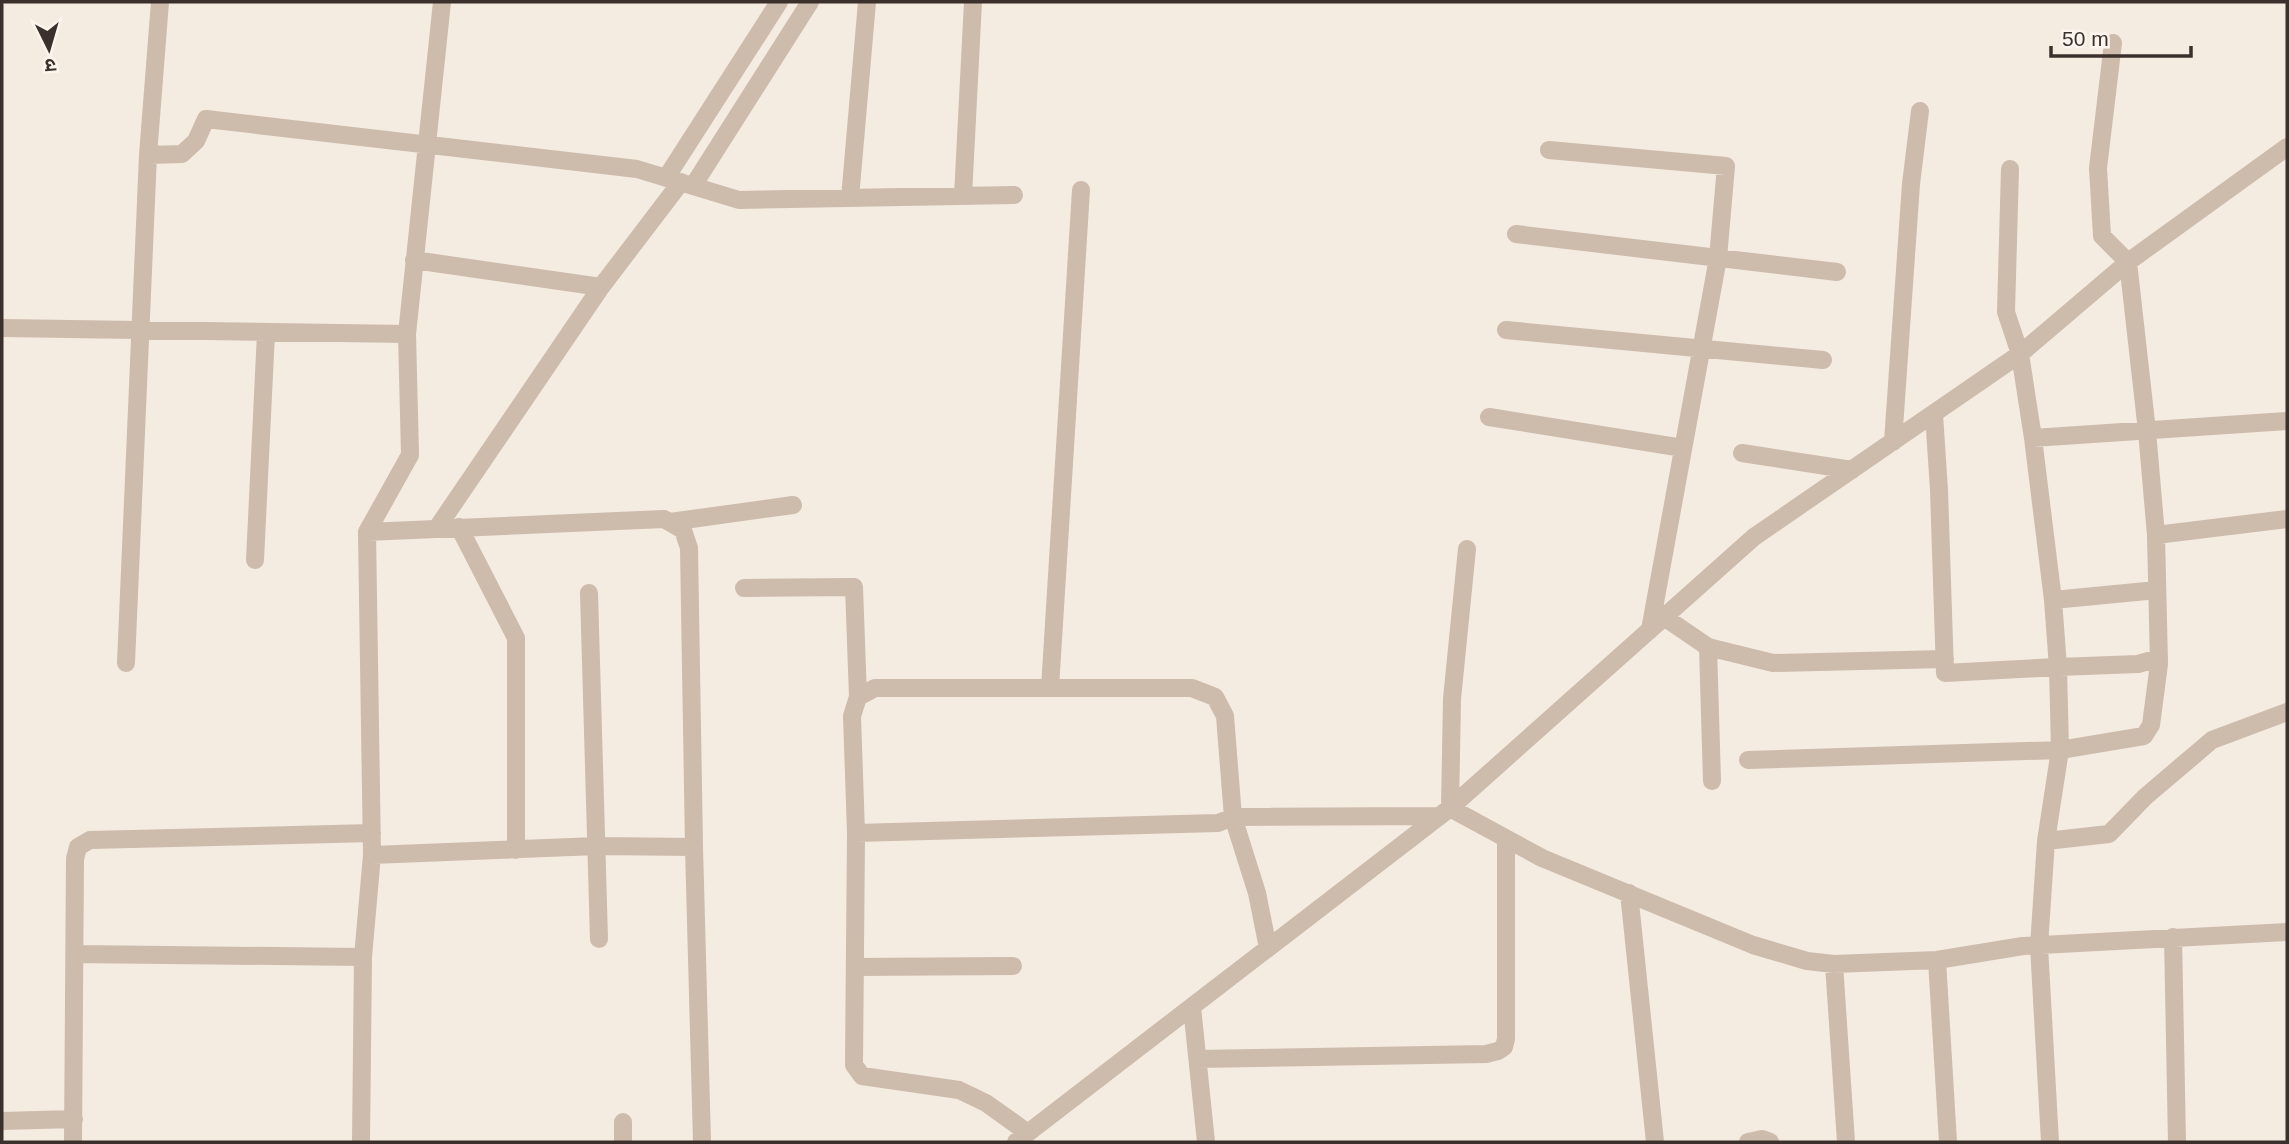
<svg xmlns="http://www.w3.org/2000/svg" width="2289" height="1144" viewBox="0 0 2289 1144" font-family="Helvetica,'Noto Sans Devanagari',sans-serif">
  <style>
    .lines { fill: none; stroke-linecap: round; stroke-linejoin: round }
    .minor { stroke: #cdbbac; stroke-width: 18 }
  </style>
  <rect width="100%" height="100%" fill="#f4ebe1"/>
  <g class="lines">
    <path class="minor" d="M1549,150L1726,166L1718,258L1650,630
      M148,155L182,154L196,141L206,119L637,169L739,200L1014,195
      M2010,169L2006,312L2020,354L2033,438L2053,600L2058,667L2138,664L2159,658
      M666,178L779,2
      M693,186L810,2
      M963,196L973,2
      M850,198L867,2
      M1516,234L1837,272
      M414,260L601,287L681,182
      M2,328L407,334L442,2
      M1506,330L1823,360
      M1934,414L1939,490L1945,673L2058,667L2060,750L2046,841L2039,946L2050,1142
      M1489,417L1683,448
      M2033,438L2287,421
      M1893,442L1911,184L1920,111
      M1742,453L1852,470
      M670,522L793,505
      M459,527L516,638V850
      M437,528L601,287
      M367,532L664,519L683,530L689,548L694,847L702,1142
      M2156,535L2287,519
      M1467,549L1452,699L1450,808L1754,537L2020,354L2128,262L2287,147
      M255,560L266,333
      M744,588L854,587L858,697
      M589,593L599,939
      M2053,600L2157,590
      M1664,617L1708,647L1773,663L1945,659
      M1708,647L1712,781
      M126,663L148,155L160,2
      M1050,688L1081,190
      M1748,760L2060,750L2144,736L2151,725L2159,664L2156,535L2147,431L2128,262L2102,236L2098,168L2113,43
      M856,833L1218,823L1233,817L1439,816
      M2046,841L2109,834L2145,797L2212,740L2287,712
      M372,855L597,846L694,847
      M1629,893L1655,1142
      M2173,937L2177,1142
      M75,954L363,957
      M1937,960L1948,1142
      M1834,964L1846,1142
      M855,967L1013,966
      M1192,1007L1206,1142
      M1198,1059L1486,1054L1498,1051L1504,1047L1506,1039V839
      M2,1121L74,1119
      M1028,1133L986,1103L959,1090L862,1076L854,1065L856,833L852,716L858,697L875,688H1192L1215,697L1225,716L1233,817L1257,893L1268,948
      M73,1142L75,859L78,847L90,840L372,833
      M361,1142L363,957L372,855L367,532L410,455L407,334
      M623,1142V1122
      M1016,1142L1450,808L1542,858L1753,945L1807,961L1834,964L1937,960L2023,946L2287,932
      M1748,1142L1762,1139L1770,1142"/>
  </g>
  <rect width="2289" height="1144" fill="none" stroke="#3b302b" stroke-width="7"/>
  <g transform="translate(49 49) rotate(175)" stroke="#fbf5ee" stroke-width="5" paint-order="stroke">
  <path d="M0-5L12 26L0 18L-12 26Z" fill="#3b302b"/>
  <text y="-10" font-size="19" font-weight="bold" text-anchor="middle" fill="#3b302b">उ</text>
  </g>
  <path d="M2051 46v10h140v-10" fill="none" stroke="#3b302b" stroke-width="3.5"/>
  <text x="2062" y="46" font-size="21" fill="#3b302b" stroke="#fbf5ee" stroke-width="5" paint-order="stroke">50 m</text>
</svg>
